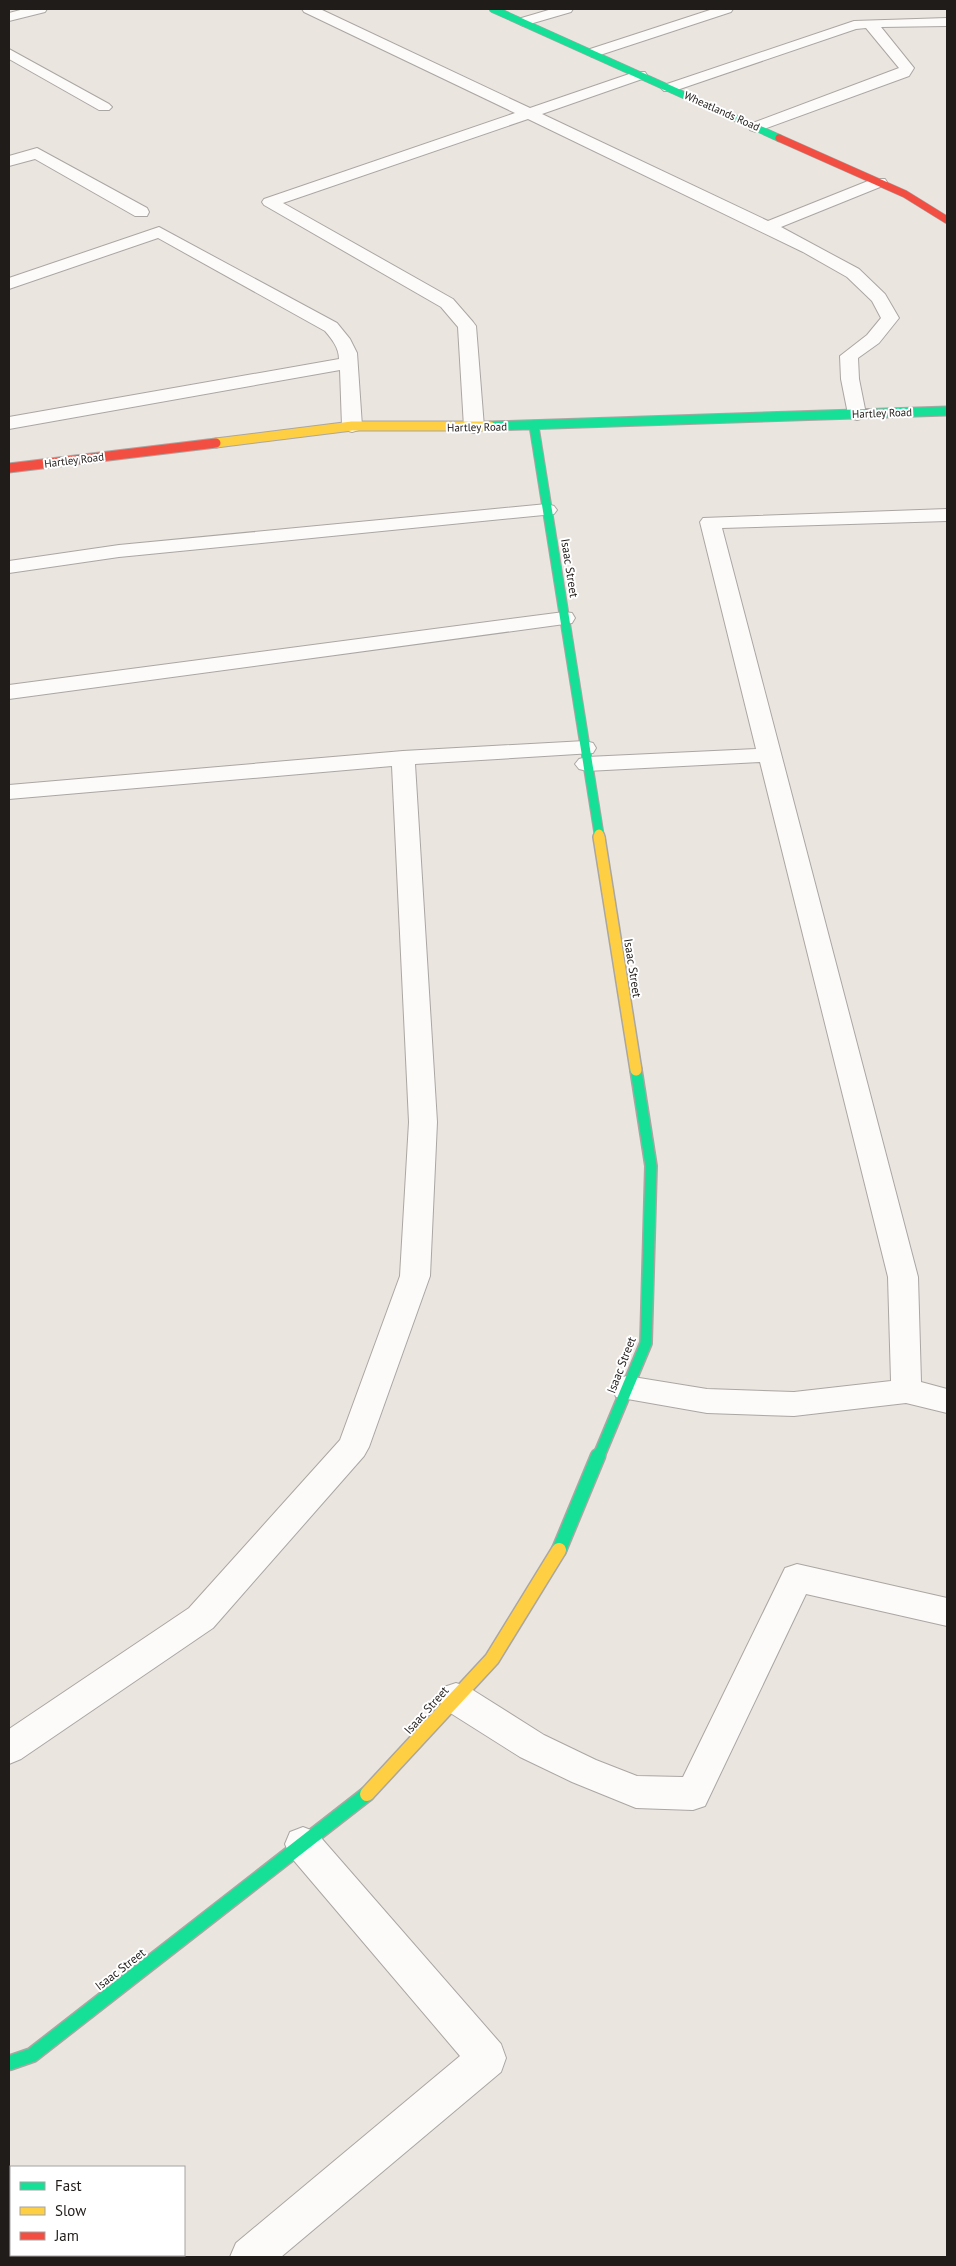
<svg xmlns="http://www.w3.org/2000/svg" width="956" height="2266" viewBox="0 0 956 2266" font-family="'PT Sans',sans-serif">
  <style>
    .lines { fill: none; stroke-linecap: round; stroke-linejoin: round }
    .lane-casing { stroke: #aaa6a2; stroke-width: 2 }
    .fast-far3-casing { stroke: #aaa6a2; stroke-width: 8 }
    .fast-far2-casing { stroke: #aaa6a2; stroke-width: 11 }
    .fast-far1-casing { stroke: #aaa6a2; stroke-width: 14 }
    .fast-casing { stroke: #aaa6a2; stroke-width: 17 }
    .slow-far2-casing { stroke: #aaa6a2; stroke-width: 11 }
    .slow-far1-casing { stroke: #aaa6a2; stroke-width: 14 }
    .slow-casing { stroke: #aaa6a2; stroke-width: 17 }
    .jam-far1-casing { stroke: #aaa6a2; stroke-width: 8 }
    .jam-casing { stroke: #aaa6a2; stroke-width: 11 }
    .lane { fill: #fcfbfa; fill-rule: evenodd }
    .fast-far3 { stroke: #16e098; stroke-width: 7 }
    .fast-far2 { stroke: #16e098; stroke-width: 9 }
    .fast-far1 { stroke: #16e098; stroke-width: 11 }
    .fast { stroke: #16e098; stroke-width: 14 }
    .slow-far2 { stroke: #ffcf43; stroke-width: 9 }
    .slow-far1 { stroke: #ffcf43; stroke-width: 11 }
    .slow { stroke: #ffcf43; stroke-width: 14 }
    .jam-far1 { stroke: #f24e42; stroke-width: 7 }
    .jam { stroke: #f24e42; stroke-width: 9 }
    .labels { text-anchor: middle; dominant-baseline: central; stroke-width: 4; stroke-linejoin: round; paint-order: stroke }
    .far-street-label { font-size: 11px; fill: #201c19; stroke: #fff }
    .street-label { font-size: 12px; fill: #201c19; stroke: #fff }
  </style>
  <rect width="100%" height="100%" fill="#ebe5e0"/>
  <g class="lines">
    <g class="lane-casing">
      <path id="lane" d="M24,9H47L45,12L9,21V13Z
        M302,9H320L530,108L635,72H645L647,75L645,78L542,114L768,221L873,179H885L887,182L885,185L781,227L859,269L885,294L899,318L879,343L858,358L859,379L866,414L864,418L857,420L850,418L848,414L841,379L840,356L867,335L881,318L872,301L847,277L803,252L528,119L283,203L453,299L473,322L476,326L484,427L481,431L474,433L467,431L464,427L458,327L441,307L264,205L262,202L264,199L515,113L304,12Z
        M552,9H573L571,12L523,26L516,22L518,19Z
        M713,9H733L731,12L597,56L592,57L585,53L587,50Z
        M947,18V26L881,27L914,68L909,76L756,132L750,130L748,127L750,124L899,68L866,28L856,29L674,91H664L661,88L664,85L854,21Z
        M9,49L109,104L112,107L109,110H99L9,59Z
        M37,148L147,208L149,212L147,216H135L35,159L9,166V156Z
        M159,227L337,323L350,339L357,353L362,426L359,430L352,432L345,430L342,426L340,370L9,429V417L339,359C339,348 332,339 325,331L158,238L9,289V278Z
        M547,504L554,506L557,510L554,514L119,557L9,573V561L119,545Z
        M947,509V521L722,528L918,1277L921,1382L947,1389V1413L906,1403L794,1416L707,1413L616,1397L612,1388L616,1379L627,1376L707,1389L794,1392L891,1381L888,1277L760,762L587,771L579,769L575,764L579,759L587,757L756,749L700,522L703,518Z
        M564,612L572,613L575,618L572,623L9,699V685Z
        M585,741L593,743L596,748L593,753L415,764L437,1122L430,1276L369,1447L364,1456L213,1628L21,1759L9,1764V1729L189,1608L340,1440L400,1276L409,1122L392,766L9,799V785L403,751Z
        M797,1564L947,1598V1626L806,1594L705,1806L693,1810L636,1808L572,1782L520,1757L444,1709L439,1698L444,1687L456,1683L468,1687L544,1735L596,1760L637,1776L683,1777L785,1568Z
        M303,1827L316,1832L501,2044L506,2058L501,2072L281,2257H230L236,2243L460,2056L290,1856L285,1844L290,1832Z"/>
    </g>
    <g class="fast-far3-casing">
      <path id="fast-far3" d="M493,9L779,138"/>
    </g>
    <g class="fast-far2-casing">
      <path id="fast-far2" d="M490,426L947,411
        M534,426L599,834"/>
    </g>
    <g class="fast-far1-casing">
      <path id="fast-far1" d="M598,1458L646,1343L651,1166L636,1070"/>
    </g>
    <g class="fast-casing">
      <path id="fast" d="M559,1550L598,1456
        M9,2063L32,2055L367,1794"/>
    </g>
    <g class="slow-far2-casing">
      <path id="slow-far2" d="M216,443L352,426H490
        M599,834L600,838"/>
    </g>
    <g class="slow-far1-casing">
      <path id="slow-far1" d="M599,837L636,1070"/>
    </g>
    <g class="slow-casing">
      <path id="slow" d="M367,1794L492,1659L559,1550"/>
    </g>
    <g class="jam-far1-casing">
      <path id="jam-far1" d="M779,138L905,194L947,220"/>
    </g>
    <g class="jam-casing">
      <path id="jam" d="M9,468L216,443"/>
    </g>
    <use href="#lane" class="lane"/>
    <use href="#fast-far3" class="fast-far3"/>
    <use href="#fast-far2" class="fast-far2"/>
    <use href="#fast-far1" class="fast-far1"/>
    <use href="#fast" class="fast"/>
    <use href="#slow-far2" class="slow-far2"/>
    <use href="#slow-far1" class="slow-far1"/>
    <use href="#slow" class="slow"/>
    <use href="#jam-far1" class="jam-far1"/>
    <use href="#jam" class="jam"/>
  </g>
  <g class="labels">
    <g class="far-street-label">
      <text transform="translate(722 111) rotate(24)">Wheatlands Road</text>
      <text transform="translate(882 413) rotate(-2)">Hartley Road</text>
      <text transform="translate(477 427) rotate(-1)">Hartley Road</text>
      <text transform="translate(74 460) rotate(-7)">Hartley Road</text>
    </g>
    <g class="street-label">
      <text transform="translate(570 568) rotate(81)">Isaac Street</text>
      <text transform="translate(633 968) rotate(81)">Isaac Street</text>
      <text transform="translate(621 1365) rotate(-69)">Isaac Street</text>
      <text transform="translate(426 1710) rotate(-48)">Isaac Street</text>
      <text transform="translate(120 1969) rotate(-38)">Isaac Street</text>
    </g>
  </g>
  <rect width="956" height="2266" fill="none" stroke="#201c19" stroke-width="20"/>
  <rect x="10" y="2166" width="175" height="90" fill="#ffffff" stroke="#a6a4a3"/>
  <rect x="20" y="2182" width="25" height="8" fill="#16e098" stroke="#a6a4a3"/>
  <text x="55" y="2191" font-size="15" fill="#201c19">Fast</text>
  <rect x="20" y="2207" width="25" height="8" fill="#ffcf43" stroke="#a6a4a3"/>
  <text x="55" y="2216" font-size="15" fill="#201c19">Slow</text>
  <rect x="20" y="2232" width="25" height="8" fill="#f24e42" stroke="#a6a4a3"/>
  <text x="55" y="2241" font-size="15" fill="#201c19">Jam</text>
</svg>
